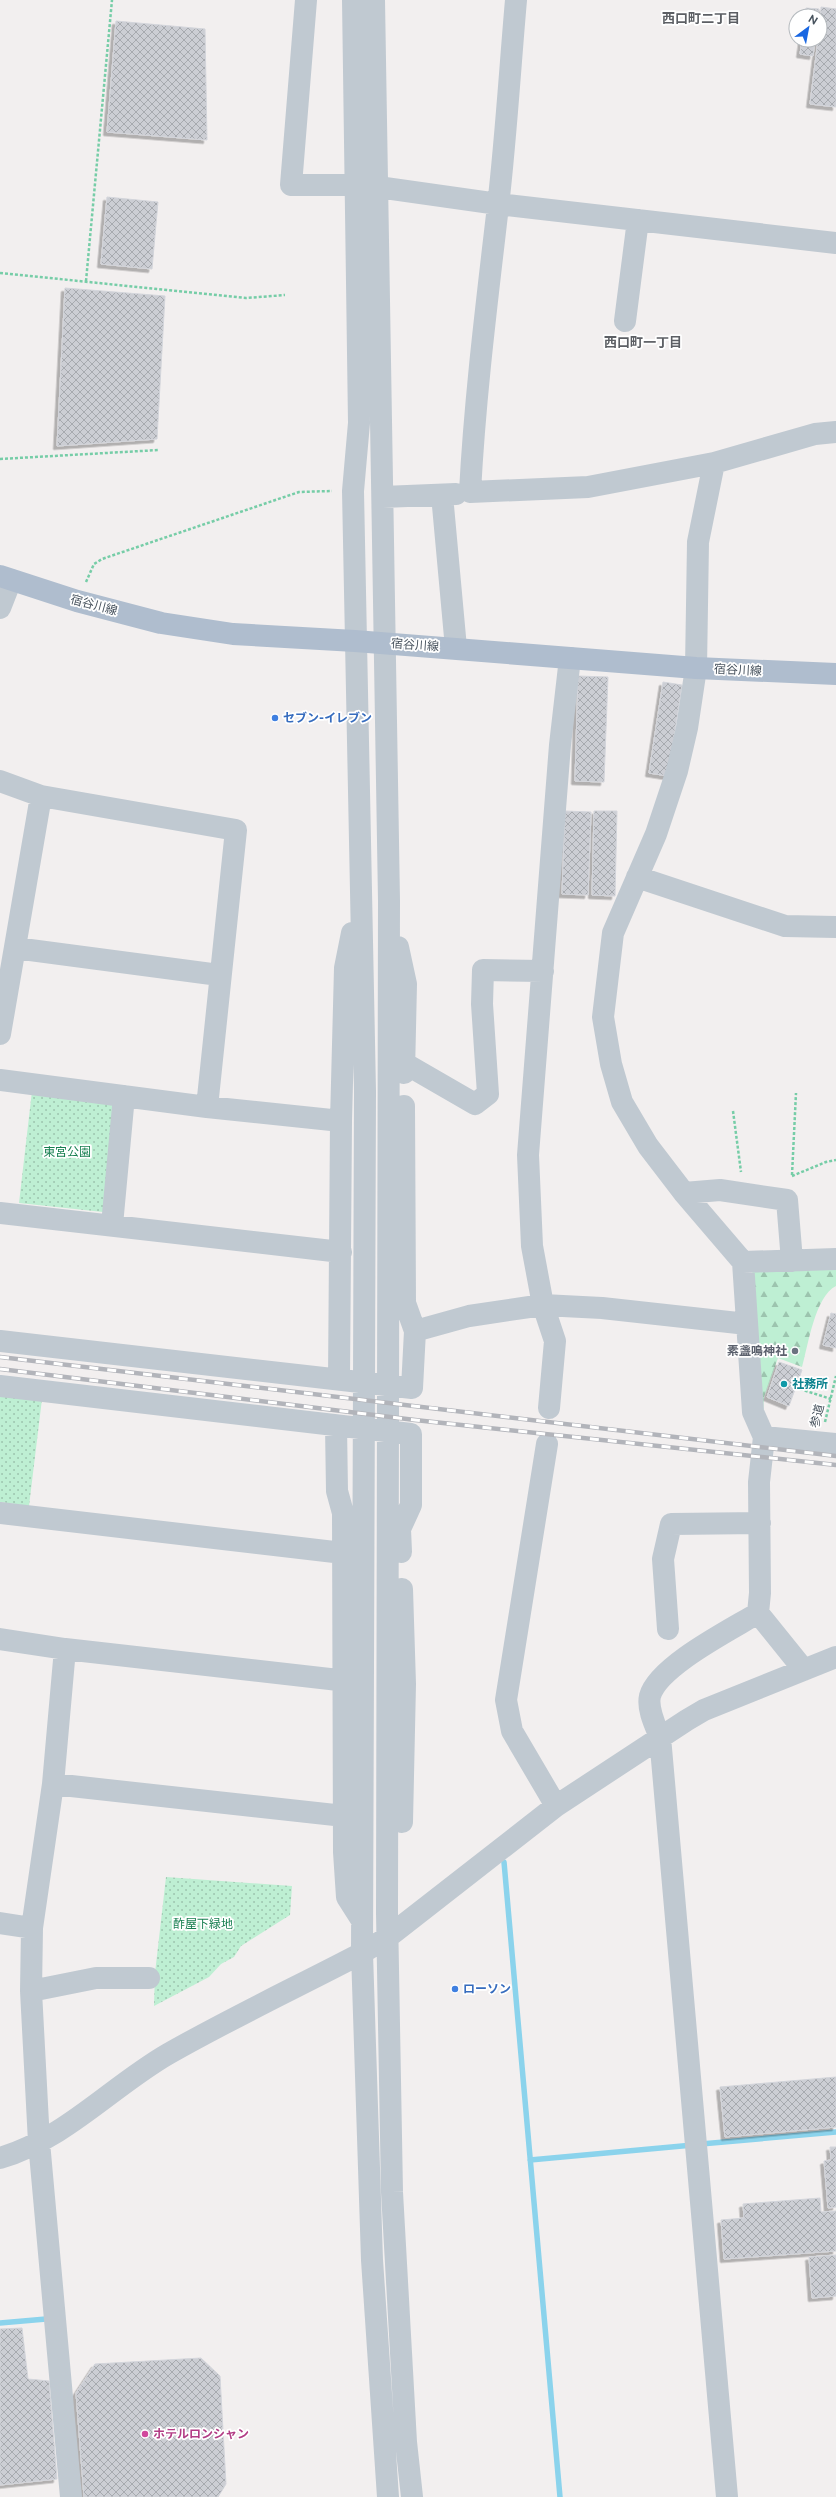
<svg xmlns="http://www.w3.org/2000/svg" width="836" height="2497" viewBox="0 0 836 2497" font-family="Raleway,'Noto Sans JP',sans-serif">
  <style>
    .forest { fill: url(#forest-firs) }
    .park { fill: url(#park-dots) }
    .lines { fill: none; stroke-linecap: round; stroke-linejoin: round }
    .stream { stroke: #8bd3ec; stroke-width: 5.5 }
    .building { fill: url(#building-cross-hatch); stroke: #d3d5db; filter: url(#shadow) }
    .path { stroke: #76cda7; stroke-width: 2.5; stroke-dasharray: 3 2; stroke-linecap: butt }
    .minor { stroke: #c0c9d1; stroke-width: 22 }
    .major { stroke: #afbdce; stroke-width: 22 }
    .rail-casing { stroke: #b2b4ba; stroke-width: 4.5 }
    .rail { stroke: #fff; stroke-width: 3; stroke-dasharray: 9; stroke-linecap: butt }
    .shop-dot { fill: #3f7fe0; stroke: #fff; stroke-width: 1.5 }
    .worship-dot { fill: #6b7280; stroke: #fff; stroke-width: 1.5 }
    .culture-dot { fill: #0f9aa8; stroke: #fff; stroke-width: 1.5 }
    .hotel-dot { fill: #d1479c; stroke: #fff; stroke-width: 1.5 }
    .labels { text-anchor: middle; dominant-baseline: central; stroke-width: 3.5; stroke-linejoin: round; paint-order: stroke }
    .street-label { font-size: 12px; fill: #47525d; stroke: #fff }
    .shop-label { font-size: 12px; font-weight: bold; fill: #366cbe; stroke: #fff; text-anchor: start }
    .park-label { font-size: 12px; fill: #177f50; stroke: #fff }
    .worship-label { font-size: 12px; font-weight: bold; fill: #5b616d; stroke: #fff; text-anchor: end }
    .culture-label { font-size: 12px; font-weight: bold; fill: #0d838f; stroke: #fff; text-anchor: start }
    .hotel-label { font-size: 12px; font-weight: bold; fill: #b23c85; stroke: #fff; text-anchor: start }
    .neighbourhood-label { font-size: 13px; font-weight: bold; fill: #5c5f64; stroke: #fff }
  </style>
  <defs>
    <pattern id="forest-firs" width="22" height="20" patternUnits="userSpaceOnUse"><rect width="22" height="20" fill="#beefd3"/><path d="M5 1l3.5 6h-7zM16 11l3.5 6h-7z" fill="#9cc4ae"/></pattern>
    <pattern id="park-dots" width="8" height="8" patternUnits="userSpaceOnUse"><rect width="8" height="8" fill="#beefd3"/><path d="M2 2h.1M6 6h.1" fill="none" stroke="#9cc4ae" stroke-width="1.8" stroke-linecap="round"/></pattern>
    <pattern id="building-cross-hatch" width="8" height="8" patternUnits="userSpaceOnUse"><rect width="8" height="8" fill="#ccced4"/><path d="M0 0l8 8M0 8l8-8" fill="none" stroke="#a7aaaf"/></pattern>
    <filter id="shadow"><feDropShadow dx="-3.5" dy="3.5" stdDeviation="0" flood-color="#0004"/></filter>
  </defs>
  <rect width="100%" height="100%" fill="#f2efef"/>
  <path class="forest" d="M836,1266V1286C815,1296 808,1346 802,1367L778,1358L764,1397L763,1415L752,1268Z"/>
  <path class="park" d="M32,1091L115,1101L103,1212L19,1203Z
    M0,1394L42,1399L29,1506L0,1502Z
    M166,1877L292,1886L290,1915L241,1946L234,1957L221,1964L209,1977L154,2006L155,1973Z"/>
  <g class="lines">
    <path class="stream" d="M504,1862L560,2497
      M701,2144L836,2132
      M530,2160L693,2145
      M0,2323L46,2319"/>
  </g>
  <path class="building" d="M821,7L836,9V107L810,104L818,40H820Z
    M806,8L819,9L818,16H805Z
    M116,21L205,29L207,140L107,132Z
    M802,40H815L813,56L800,54Z
    M107,197L158,202L152,269L101,264Z
    M65,288L165,296L157,439L57,446Z
    M578,676L608,677L604,782L575,781Z
    M663,682L682,685L668,776L649,773Z
    M565,811L591,812L588,895L562,894Z
    M594,811H617L615,896L592,895Z
    M831,1313L836,1314V1348L823,1345Z
    M779,1362L802,1370L789,1406L767,1397Z
    M836,2077V2127L725,2137L720,2087Z
    M830,2147H836V2207L828,2208L824,2161L831,2160Z
    M820,2198L821,2212L836,2211V2251L724,2259L721,2220L744,2218L743,2204Z
    M836,2255V2296L812,2298L809,2257Z
    M22,2328L28,2379L49,2381L57,2479L0,2485V2329Z
    M201,2358L220,2376L226,2484L218,2497H84L76,2393L95,2364Z"/>
  <g class="lines">
    <path class="path" d="M0,273L246,298L285,295
      M86,281L112,0
      M0,459L159,450
      M86,582L94,564L102,559L299,492L332,491
      M733,1111L741,1172
      M792,1175L796,1093
      M792,1176L826,1162L836,1160
      M800,1389L831,1399
      M825,1422L836,1376"/>
    <path class="minor" d="M306,0L291,185H357
      M353,0L359,423L353,491L365,1091L362,1953L372,2260L388,2497
      M374,0L389,901L387,1913L392,2192L406,2442L412,2497
      M516,0C510,68 506,137 498,206C487,301 475,396 470,492L588,487L714,463L815,434L836,432
      M378,187L498,204L836,243
      M625,321L638,220
      M714,463L698,542L696,668L687,728L677,771L656,834L613,933L603,1017L611,1064L622,1102L648,1146L684,1193L743,1262L753,1412L764,1437L759,1482L760,1593L758,1613C732,1629 658,1666 650,1696C647,1709 655,1725 660,1737L727,2497
      M442,495L456,648
      M383,497L456,494
      M0,608L11,580
      M0,781L41,796
      M637,877L785,926L836,927
      M398,947L406,984L404,1073
      M15,948L219,975
      M0,1034L41,796L236,830L207,1107
      M404,1063L475,1104L488,1094L482,1004L483,970L543,971
      M0,1080L207,1107L341,1121
      M684,1193L720,1190L787,1200L792,1261
      M0,1213L341,1252
      M112,1225L124,1096
      M743,1262L836,1259
      M415,1331L469,1316L543,1305L602,1308L747,1324
      M0,1341L412,1388L415,1331L405,1303L404,1106
      M339,1379L341,1121L345,968L352,933
      M0,1386L411,1434V1505L400,1529L401,1552
      M549,1408L555,1341L543,1305L532,1246L528,1155L560,745L570,658
      M336,1426L337,1491L343,1513L344,1852L347,1897L361,1919
      M764,1437L836,1444
      M547,1444L506,1700L512,1731L556,1806
      M0,1513L343,1553
      M758,1613L804,1670
      M668,1629L663,1559L671,1524L760,1523
      M0,1639L65,1649L356,1682
      M65,1649L53,1784L32,1928L31,1991L39,2142L71,2497
      M53,1784L344,1816
      M402,1822L405,1684L402,1589
      M0,1923L32,1928
      M31,1991L96,1978H149
      M0,2158C65,2139 111,2087 168,2054C231,2018 297,1987 362,1953L388,1937L556,1806L687,1720L704,1710L836,1657"/>
    <path class="major" d="M0,576L77,601L161,623L233,634L355,641L696,668L836,674"/>
    <g class="rail-casing">
      <path id="rail" d="M0,1357L836,1456
        M0,1369L415,1420L836,1465"/>
    </g>
    <use href="#rail" class="rail"/>
  </g>
  <g class="shop-dot">
    <circle cx="275" cy="718" r="4"/>
    <circle cx="455" cy="1989" r="4"/>
  </g>
  <circle class="worship-dot" cx="795" cy="1351" r="4"/>
  <circle class="culture-dot" cx="784" cy="1384" r="4"/>
  <circle class="hotel-dot" cx="145" cy="2434" r="4"/>
  <g class="labels">
    <g class="street-label">
      <text transform="translate(94 605) rotate(15)">宿谷川線</text>
      <text transform="translate(415 645) rotate(4)">宿谷川線</text>
      <text transform="translate(738 670) rotate(3)">宿谷川線</text>
      <text transform="translate(817 1416) rotate(-76)">参道</text>
    </g>
    <g class="shop-label">
      <text x="283" y="718">セブン-イレブン</text>
      <text x="463" y="1989">ローソン</text>
    </g>
    <g class="park-label">
      <text x="67" y="1152">東宮公園</text>
      <text x="203" y="1924">酢屋下緑地</text>
    </g>
    <g class="worship-label">
      <text x="787" y="1351">素盞鳴神社</text>
    </g>
    <g class="culture-label">
      <text x="792" y="1384">社務所</text>
    </g>
    <g class="hotel-label">
      <text x="153" y="2434">ホテルロンシャン</text>
    </g>
    <g class="neighbourhood-label">
      <text x="701" y="18">西口町二丁目</text>
      <text x="643" y="342">西口町一丁目</text>
    </g>
  </g>
  <g transform="translate(808 28) rotate(32)"><circle r="19" fill="#ffffff" stroke="#b5babe"/>
  <path d="M0-3L7 15L0 10L-7 15Z" fill="#1967e2"/>
  <text y="-6" font-size="11" font-weight="bold" text-anchor="middle" fill="#47525d">N</text>
  </g>
</svg>
